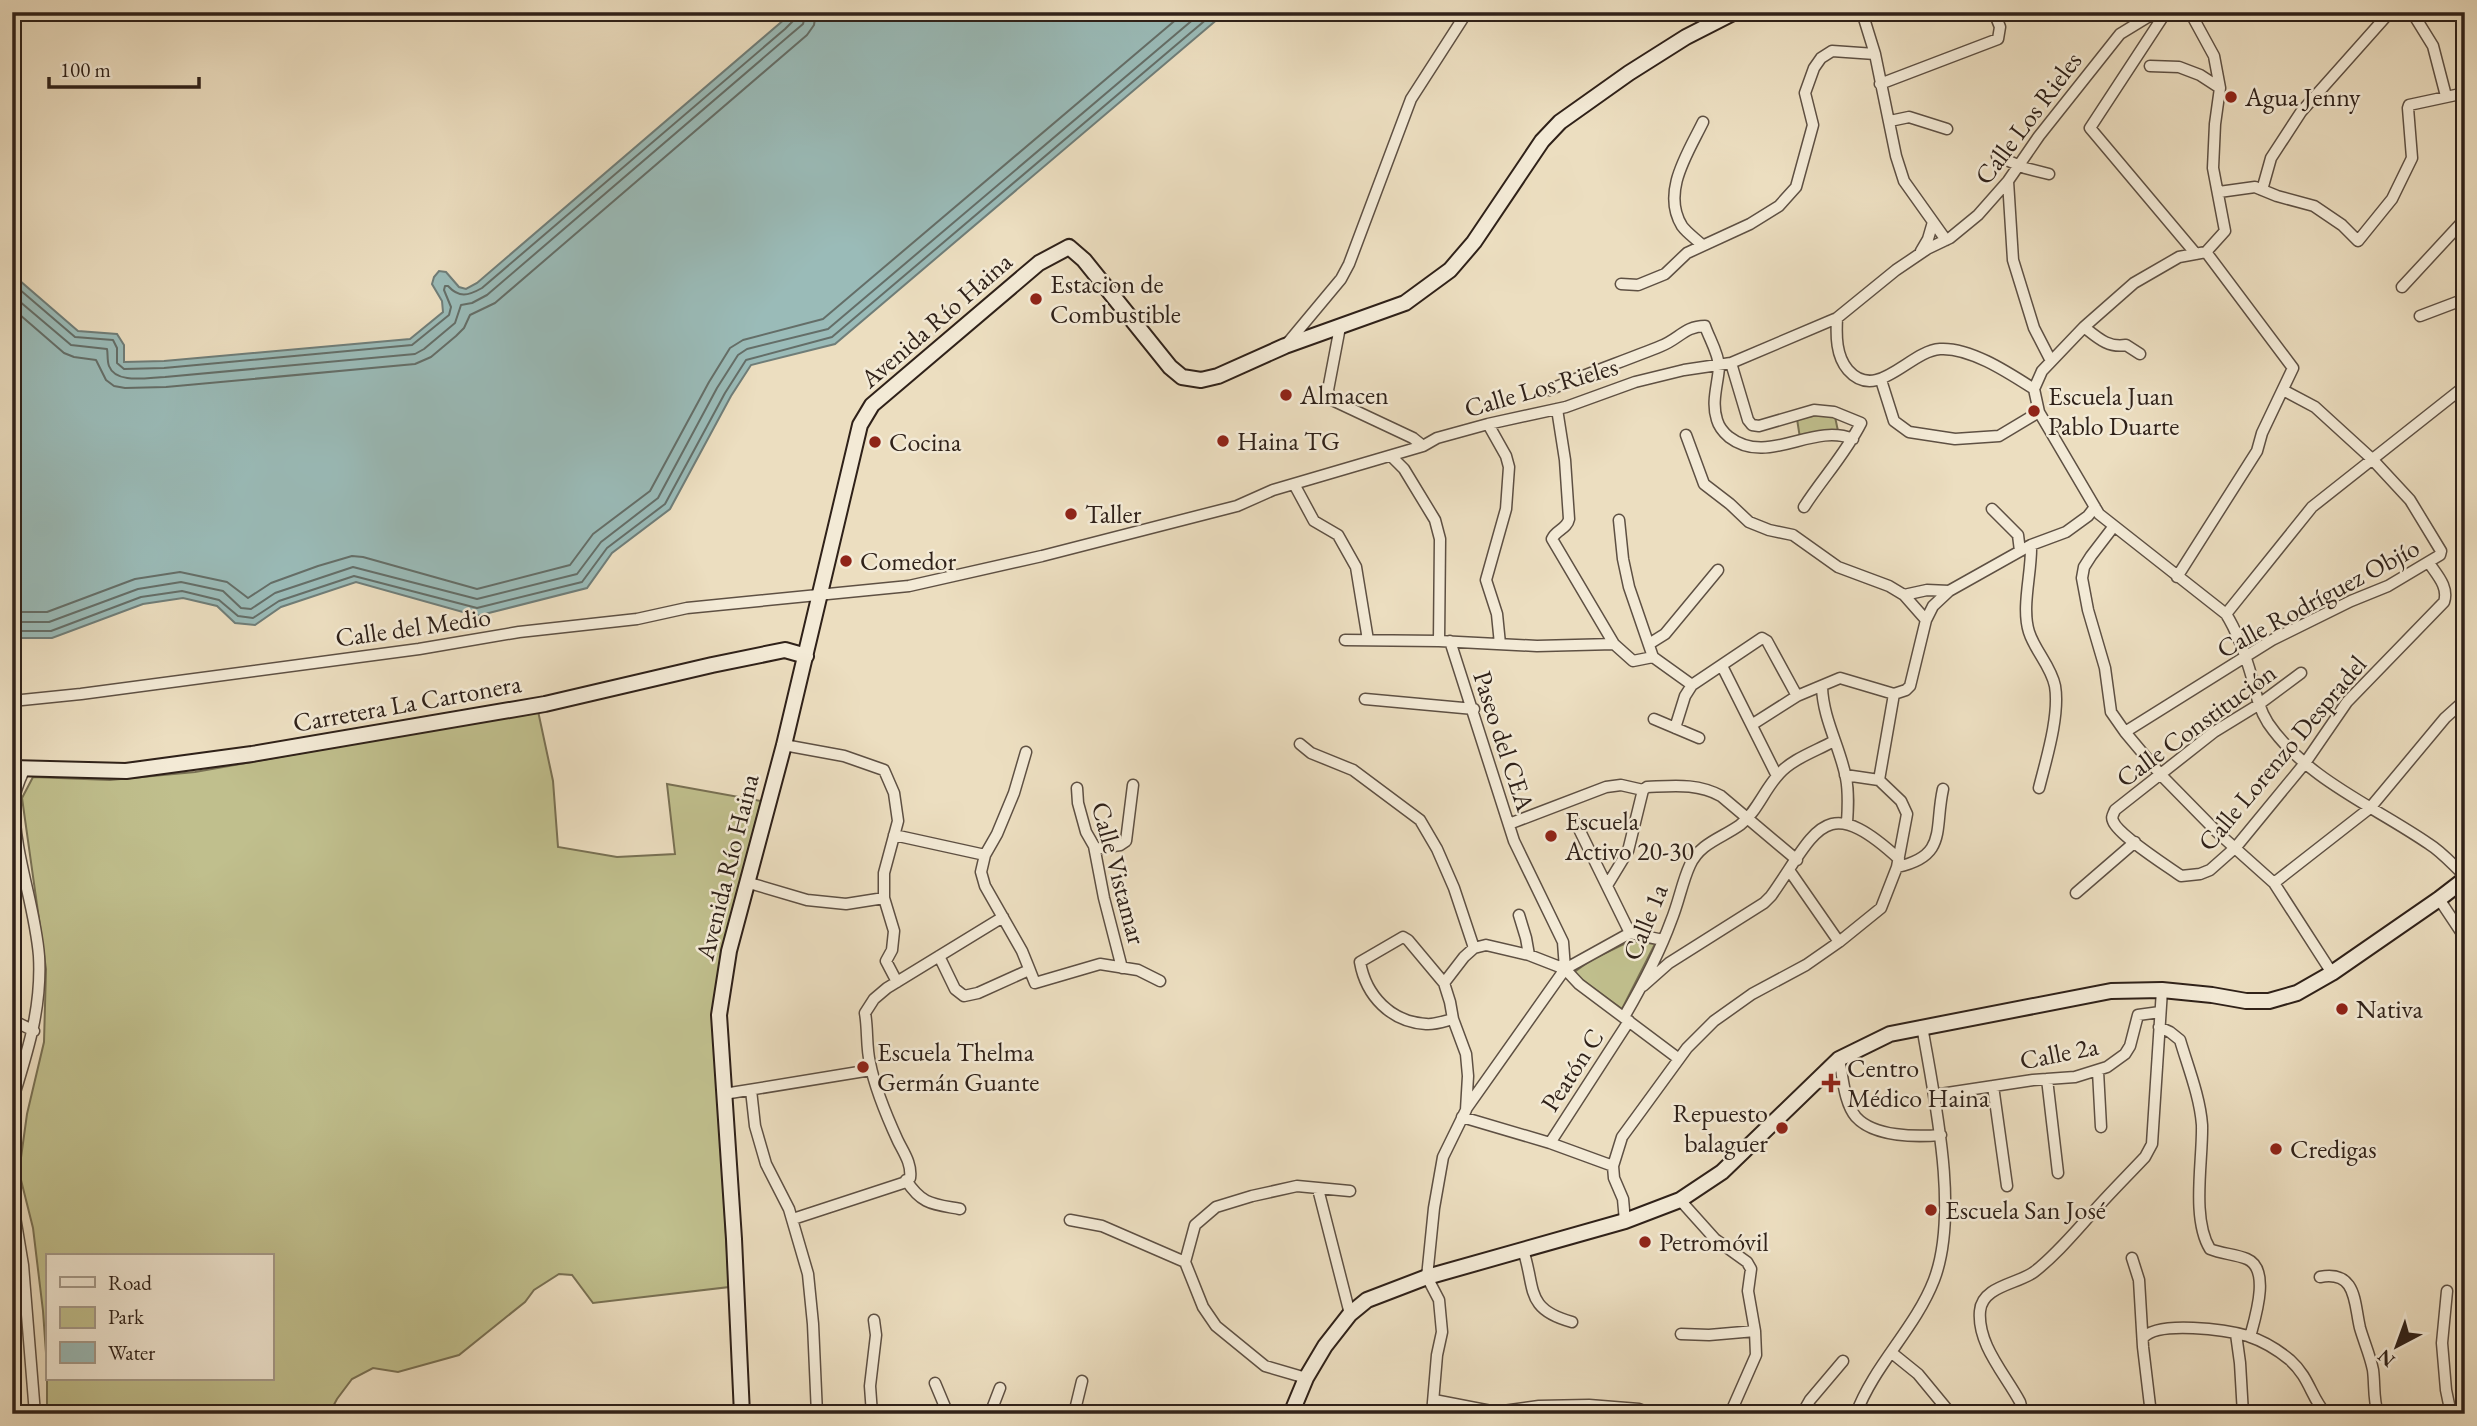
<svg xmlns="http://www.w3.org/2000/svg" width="2477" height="1426" viewBox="0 0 2477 1426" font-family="'EB Garamond',serif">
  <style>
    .green { fill: #c0bf8d; stroke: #787053; stroke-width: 2; fill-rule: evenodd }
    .water { fill: #9abbb8; stroke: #6f7d78; stroke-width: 2 }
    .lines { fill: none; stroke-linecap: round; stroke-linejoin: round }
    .shore { stroke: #646e68; stroke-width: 2 }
    .street-casing { stroke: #5e5043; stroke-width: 13 }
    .secondary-casing { stroke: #2f2119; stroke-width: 18 }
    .street { stroke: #f3ead6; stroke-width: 10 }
    .secondary { stroke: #f3ead6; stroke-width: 14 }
    .poi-dot { fill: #8f2418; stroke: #f3ead6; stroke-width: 2.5 }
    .labels { text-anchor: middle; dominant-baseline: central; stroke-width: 5; stroke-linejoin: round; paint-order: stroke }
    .poi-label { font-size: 26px; fill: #2f2119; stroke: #f3ead6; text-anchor: start }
    .street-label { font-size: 26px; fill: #2f2119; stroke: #f3ead6 }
  </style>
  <rect width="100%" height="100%" fill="#ecdec0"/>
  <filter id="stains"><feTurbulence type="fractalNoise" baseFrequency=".00286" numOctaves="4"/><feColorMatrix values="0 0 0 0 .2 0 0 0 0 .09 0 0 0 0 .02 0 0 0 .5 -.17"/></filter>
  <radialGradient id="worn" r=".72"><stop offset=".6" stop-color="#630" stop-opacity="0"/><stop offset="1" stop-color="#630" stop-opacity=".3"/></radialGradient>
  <path class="green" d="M1834,412L1838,431L1800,438L1797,419Z
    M538,711L553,781L558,847L617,857L675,854L667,784L761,801L724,948L715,1043L729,1287L593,1303L572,1275L559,1274L534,1290L525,1302L459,1355L398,1372L373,1368L352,1379L337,1399L329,1414H47V1367L43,1311L33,1228L19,1172L27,1114L44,1042L46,969L22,798L33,777L110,780L195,772ZM47,1256H271V1379H47Z
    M1630,941L1655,944L1622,1009L1573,973L1591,960Z"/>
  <path class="water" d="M793,12H1226L835,344L751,365L731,396L670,509L612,553L587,588L477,616L356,582L281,607L255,625L235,623L217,606L183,598L143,604L52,638H12V274L78,331L117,334L124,345V362L164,361L410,339L443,312L442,301L432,284L434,277L439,271L446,272L459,287L466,289L477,283Z"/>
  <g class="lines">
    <path class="shore" d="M12,283L75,337L113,340L117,348V363L124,369L164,368L412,345L449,315L451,307L444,290L445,286H448C459,298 468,296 482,288L785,29L795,19L797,12
      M12,295L71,345L107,349C108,354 107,361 109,366C116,385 150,377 165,377L415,354L424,349L455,323L461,305L472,303L487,295L790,35L803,24L806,12
      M12,308L64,353L74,357L96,360L106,380L114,386L125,388L166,387L415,364L431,357L456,336L464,328L470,315L495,303L807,35L814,25L816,12
      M12,612H47L135,579L180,572L227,582L248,598L271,583L318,566L352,556L363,557L477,589L570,565L593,534L650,491L709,382L730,348L743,340L823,319L1185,12
      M12,622H49L138,589L181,582L223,591L241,608L251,609L275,593L353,567L477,599L577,574L601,542L658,498L717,388L738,355L747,349L828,329L1202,12
      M12,631H51L141,597L182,591L219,600L238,616L253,618L279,601L354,576L477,608L582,582L607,548L665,504L725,393L746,360L832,337L1215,12"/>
    <g class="street-casing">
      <path id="street" d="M1862,12L1875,54L1896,156L1904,181L1946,240
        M2166,12L2090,128L2196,254
        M2190,12L2214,56L2220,88L2215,124L2213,168L2225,231L2206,252L2179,257L2134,283L2084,327L2042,371L2034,389L2039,412L2099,514L2226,614C2238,633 2246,657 2252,678C2256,694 2259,709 2268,723C2307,780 2374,806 2429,844C2442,852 2453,865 2465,876
        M2412,12L2433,46L2446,96
        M2150,66L2179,67L2200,75L2220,88
        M1880,84L1998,39L2000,27L1994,12
        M1890,121L1909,117L1947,129
        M1997,156L2025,168L2049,174
        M2008,181L2013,260L2034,328L2051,361
        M2262,190L2271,158L2301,112L2390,12
        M2219,192L2255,187L2277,196L2314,206L2342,225L2358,241L2392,199L2412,158L2408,108L2409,105L2465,93
        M1702,245C1696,239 1687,233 1682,226C1661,192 1688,153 1703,122
        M1921,251L1928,239L1933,222
        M1621,284L1638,285L1665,274L1687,253L1750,224L1779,206L1796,187L1813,125L1805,93L1814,68L1821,58L1832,51L1875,54
        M2402,287L2465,219
        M2420,316L2465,299
        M1837,318C1836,336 1836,356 1848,370C1877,403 1909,351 1940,349C1970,347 2009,373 2034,389
        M1340,327L1328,390L1330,399L1413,438L1423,446
        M2084,327C2098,338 2108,348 2126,345L2140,354
        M1286,345L1341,279L1349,264L1411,99L1467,12
        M1731,363L1748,420L1752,425L1759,426L1814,410L1834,412L1861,423C1846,453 1822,479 1804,507
        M1881,380L1894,421L1909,432L1955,439L1999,436L2039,412
        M1549,390C1586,374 1624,361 1661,346C1679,339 1685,326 1705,326C1709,338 1719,354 1719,367C1718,384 1711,402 1717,420C1719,427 1723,432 1729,437C1768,467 1812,422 1853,439
        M1557,409L1565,460L1569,519C1567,529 1556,530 1552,539L1614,644L1633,661L1653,657
        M1488,424L1506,456L1509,467L1506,509L1486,580L1497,614L1500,644
        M1686,435L1704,484L1730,504L1749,522L1769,530L1793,535L1838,567L1889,586L1904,595L1926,620
        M1391,456L1404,469L1435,520L1440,539L1439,641
        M1294,484L1314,521L1338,535L1356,567L1368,640
        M1992,509L2018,535L2020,551
        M1619,520L1623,559L1629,587L1653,657L1692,685
        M2114,526L2091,556L2084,567L2082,578L2088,610L2105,668L2111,712L2125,732L2161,775L2217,832L2274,883L2332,973
        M2031,545C2032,572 2021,607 2029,632C2035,651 2051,666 2055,686C2060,715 2046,760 2039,788
        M2177,577L2257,451L2262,433L2293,368L2206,252
        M1904,595L1927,590L1949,591
        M2226,614L2312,507L2465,386
        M1345,640L1439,641L1537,646L1614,644
        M1450,641L1514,841L1563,942L1565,969
        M1649,644L1665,634L1718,570
        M1722,666L1777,776
        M2301,673L2258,705L2214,732L2115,810C2113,815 2111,817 2113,821C2118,835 2167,866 2181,876L2200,874L2210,870L2236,847L2305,763L2347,702L2444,602C2449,587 2437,575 2429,563
        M1822,687C1823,719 1840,747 1846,778C1849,793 1848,808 1847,823
        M1365,699L1474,709
        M12,701L81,694L419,649L519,632L637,619L687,608L909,586L1042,556L1237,506L1273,490L1423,446L1437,438L1488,424L1566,407L1635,382L1684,370L1731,363L1837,318L1896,270L1927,249L1950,238L1978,215L2008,181L2039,136L2120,34L2156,12
        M1654,719L1699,738
        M1753,724L1797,696L1840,678L1894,694
        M1675,728L1685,696L1692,685L1762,638L1767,641L1797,696
        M2125,732L2272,640L2351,601L2388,586L2440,555L2441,551L2410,500L2372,459L2315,407L2283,390
        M1300,744L1311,753L1353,770L1420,820L1437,849L1454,888L1474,948
        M784,745L844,756L884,770L894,793L898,821L884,873V898L894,931L892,950L886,961L897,982
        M1026,752L1014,793L997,834L985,855L981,872L985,886L1022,951L1035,983L1100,964L1138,970L1160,981
        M1845,775L1879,780
        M1879,780L1894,694L1906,690L1910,686L1926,620L1933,606L1949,591L2031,545L2066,532L2088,516L2095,507
        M1077,788L1078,803L1086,832L1094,846L1104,898L1122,968
        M1576,823L1630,933
        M1509,824L1606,787L1621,785L1643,790L1647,787C1674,786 1697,783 1721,796L1797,860
        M894,835L985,855
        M1095,849L1120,845L1126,841L1133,785
        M1897,867C1948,856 1934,829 1943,789
        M1789,870L1839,942
        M746,882L807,900L846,904L884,898
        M2274,883L2370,808L2445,718L2465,700
        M1608,884L1628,851L1643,790
        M2076,893L2135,842
        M2439,899L2465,938
        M1519,915L1526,938L1529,955
        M939,956L955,989L964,996L978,993L1029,970
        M1444,983L1464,957L1474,948L1486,945L1529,955L1565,969L1579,984L1679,1059
        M1643,986L1669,963L1764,903L1771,896C1817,831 1824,790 1899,859
        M1624,1017C1642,986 1659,954 1671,921C1679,902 1682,882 1690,865C1700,843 1722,838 1740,825C1757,812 1764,790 1779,774C1792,759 1816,751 1834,741
        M12,1020L34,1031
        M2159,1027L2170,1032L2180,1040C2188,1067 2200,1097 2202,1125C2203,1160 2191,1218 2210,1249C2222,1254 2235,1254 2247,1259C2271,1269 2255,1318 2250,1337
        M1839,1059C1843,1077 1844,1103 1856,1117C1874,1137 1916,1137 1941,1135
        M2098,1071L2101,1127
        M2047,1079L2058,1173
        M1993,1086L2007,1186
        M751,1090L755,1126L766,1164L789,1209L808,1274L813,1324L817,1414
        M724,1094L871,1070
        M1934,1095L2033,1080L2075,1077L2107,1067L2125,1054L2130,1046L2138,1015L2160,1012
        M12,1102C27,1053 42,1009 39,956C35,905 14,855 14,803C14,791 20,779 25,768
        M1466,1109L1565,969L1630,933L1663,940
        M1462,1117L1550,1143L1613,1166
        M1550,1143L1629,1021
        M906,1180C922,1205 933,1204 960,1209
        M1318,1189L1350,1314
        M12,1199L23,1265L35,1414
        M1680,1200L1715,1239L1747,1262L1751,1269L1748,1291L1755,1331L1756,1355L1730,1414
        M793,1219L903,1183L910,1178C912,1164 904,1153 898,1141C887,1117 875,1089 870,1063C866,1047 868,1029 865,1013L874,999L887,988L1003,917
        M1070,1220L1102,1226L1185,1262
        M1625,1221L1623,1199L1614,1178L1613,1166L1622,1137L1687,1048L1714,1021L1752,994L1806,965L1839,942L1881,908L1897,867L1907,814L1901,801L1879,780
        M1523,1250C1536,1288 1524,1309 1572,1322
        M2132,1258L2139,1280L2143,1347L2151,1414
        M2320,1277C2357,1270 2354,1303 2360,1328C2364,1342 2370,1355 2373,1370C2375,1385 2373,1399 2378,1414
        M2447,1291L2442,1343L2446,1390L2451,1414
        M1681,1334L1709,1335L1755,1331
        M2236,1334L2240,1363L2243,1414
        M2143,1338C2158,1320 2227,1330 2248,1336C2263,1341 2278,1350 2290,1360C2310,1378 2311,1398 2326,1414
        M1892,1353L1918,1374L1951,1414
        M1306,1378L1265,1366L1216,1326L1203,1307L1185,1262L1195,1225L1216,1207L1252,1196L1297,1186L1350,1191
        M935,1383L948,1414
        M1434,1400L1496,1412L1539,1406L1589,1405L1639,1409L1652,1414
        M872,1414L870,1386L876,1335L874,1320
        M990,1414L1000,1388
        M1074,1414L1082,1381
        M1432,1414L1437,1355L1442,1332L1439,1300L1427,1277L1434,1208L1443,1157L1466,1110L1468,1076L1466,1054L1453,1019L1450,1002L1444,983L1408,940L1403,937L1360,962C1366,996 1391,1022 1426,1024C1434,1025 1445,1021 1453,1019
        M1802,1414L1810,1400L1843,1361
        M1856,1414C1874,1365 1915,1329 1934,1280C1960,1212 1934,1097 1922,1026
        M2023,1414L2020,1402C2005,1374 1977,1344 1980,1311C1982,1286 2018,1284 2034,1272C2056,1255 2075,1232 2094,1211C2110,1193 2128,1175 2145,1157L2152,1144L2162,990"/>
    </g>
    <g class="secondary-casing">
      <path id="secondary" d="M12,768L126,771L252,754L545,704L712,665L785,650L806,656
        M742,1414L734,1239L719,1015L729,951L784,745L860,425L872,405L1039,263L1069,247L1084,260L1170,367L1182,377L1201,380L1218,376L1285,346L1405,303L1450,270L1474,242L1542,141L1560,122L1629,73L1686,37L1735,12
        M1291,1414L1306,1378L1325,1346L1350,1314L1367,1300L1427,1277L1625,1221L1680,1200L1722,1172L1839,1059L1890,1034L2111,991L2162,990L2212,995L2246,1001H2269L2297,993L2332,973L2439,899L2465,879"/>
    </g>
    <use href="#street" class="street"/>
    <use href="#secondary" class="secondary"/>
  </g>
  <g class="poi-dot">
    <circle cx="2231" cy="97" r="7"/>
    <circle cx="1036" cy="299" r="7"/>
    <circle cx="1286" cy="395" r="7"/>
    <circle cx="2034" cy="411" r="7"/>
    <circle cx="1223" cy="441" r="7"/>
    <circle cx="875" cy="442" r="7"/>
    <circle cx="1071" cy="514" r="7"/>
    <circle cx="846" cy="561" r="7"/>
    <circle cx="1551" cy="836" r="7"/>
    <circle cx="2342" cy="1009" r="7"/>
    <circle cx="863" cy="1067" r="7"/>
    <path d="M1827.5 1072.5h7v7h7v7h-7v7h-7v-7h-7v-7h7z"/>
    <circle cx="1782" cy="1128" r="7"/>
    <circle cx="2276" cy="1149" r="7"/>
    <circle cx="1931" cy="1210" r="7"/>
    <circle cx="1645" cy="1242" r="7"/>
  </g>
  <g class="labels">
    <g class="poi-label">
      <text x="2245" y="97">Agua Jenny</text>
      <text x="1050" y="284">Estacion de<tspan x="1050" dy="30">Combustible</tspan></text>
      <text x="1300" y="395">Almacen</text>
      <text x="2048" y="396">Escuela Juan<tspan x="2048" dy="30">Pablo Duarte</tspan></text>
      <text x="1237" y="441">Haina TG</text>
      <text x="889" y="442">Cocina</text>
      <text x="1085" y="514">Taller</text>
      <text x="860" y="561">Comedor</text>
      <text x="1565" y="821">Escuela<tspan x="1565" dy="30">Activo 20-30</tspan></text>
      <text x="2356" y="1009">Nativa</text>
      <text x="877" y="1052">Escuela Thelma<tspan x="877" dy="30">Germán Guante</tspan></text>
      <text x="1847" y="1068">Centro<tspan x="1847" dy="30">Médico Haina</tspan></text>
      <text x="1768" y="1113" text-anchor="end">Repuesto<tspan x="1768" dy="30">balaguer</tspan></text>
      <text x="2290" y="1149">Credigas</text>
      <text x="1945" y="1210">Escuela San José</text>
      <text x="1659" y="1242">Petromóvil</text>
    </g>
    <g class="street-label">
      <text transform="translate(2028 118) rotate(-53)">Calle Los Rieles</text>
      <text transform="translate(936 320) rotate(-41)">Avenida Río Haina</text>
      <text transform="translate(1541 387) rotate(-16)">Calle Los Rieles</text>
      <text transform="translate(2318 598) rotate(-28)">Calle Rodríguez Objío</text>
      <text transform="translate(413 627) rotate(-8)">Calle del Medio</text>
      <text transform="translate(407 703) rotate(-10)">Carretera La Cartonera</text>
      <text transform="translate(2196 725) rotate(-36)">Calle Constitución</text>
      <text transform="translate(1504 741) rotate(72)">Paseo del CEA</text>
      <text transform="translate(2282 753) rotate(-50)">Calle Lorenzo Despradel</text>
      <text transform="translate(727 867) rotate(-76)">Avenida Río Haina</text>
      <text transform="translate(1119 873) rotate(75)">Calle Vistamar</text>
      <text transform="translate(1645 922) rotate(-68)">Calle 1a</text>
      <text transform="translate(2059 1053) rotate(-11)">Calle 2a</text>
      <text transform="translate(1572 1070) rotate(-57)">Peatón C</text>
    </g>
  </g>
  <rect width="2477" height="1426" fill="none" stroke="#ecdec0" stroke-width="42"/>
  <rect x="14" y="14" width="2449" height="1398" fill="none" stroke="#2f2119" stroke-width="3.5"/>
  <rect x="21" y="21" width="2435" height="1384" fill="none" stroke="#2f2119" stroke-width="2"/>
  <rect x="46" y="1254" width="228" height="126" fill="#f3ead6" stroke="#a59a8a" stroke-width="2"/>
  <rect x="60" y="1277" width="35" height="10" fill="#f3ead6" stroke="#a59a8a" stroke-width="2"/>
  <text x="108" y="1290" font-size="21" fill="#2f2119">Road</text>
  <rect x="60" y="1307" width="35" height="21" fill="#c0bf8d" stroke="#a59a8a" stroke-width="2"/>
  <text x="108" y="1324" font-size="21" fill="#2f2119">Park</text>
  <rect x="60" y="1342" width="35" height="21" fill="#9abbb8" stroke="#a59a8a" stroke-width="2"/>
  <text x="108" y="1360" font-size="21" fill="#2f2119">Water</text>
  <g transform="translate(2397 1346) rotate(221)" stroke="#f3ead6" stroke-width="5" paint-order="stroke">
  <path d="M0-5L12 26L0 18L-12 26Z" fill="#2f2119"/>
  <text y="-10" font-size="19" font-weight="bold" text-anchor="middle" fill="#2f2119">N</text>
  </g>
  <path d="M49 77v10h150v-10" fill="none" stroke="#2f2119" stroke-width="3.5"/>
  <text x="60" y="77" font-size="21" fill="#2f2119" stroke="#f3ead6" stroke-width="5" paint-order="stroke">100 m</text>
  <rect width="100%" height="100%" filter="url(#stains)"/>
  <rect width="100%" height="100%" fill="url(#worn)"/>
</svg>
